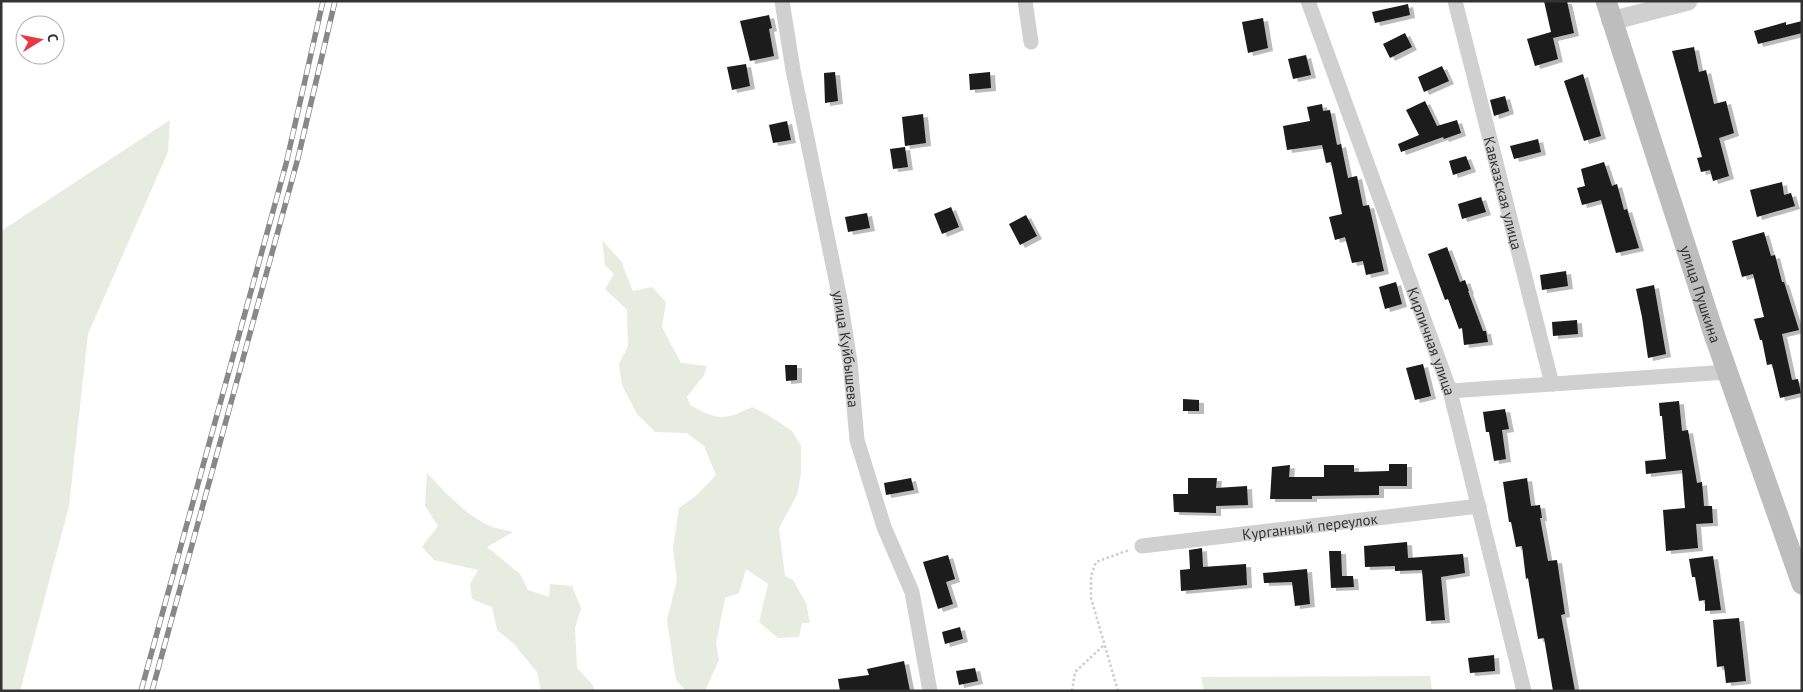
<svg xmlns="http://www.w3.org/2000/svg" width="1803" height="692" viewBox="0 0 1803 692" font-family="'PT Sans',sans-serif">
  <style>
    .green { fill: #e6ecdf }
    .building { fill: #1a1a1a; filter: url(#shadow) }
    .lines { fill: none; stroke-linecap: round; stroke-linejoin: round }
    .path { stroke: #cdcdcd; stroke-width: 2.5; stroke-dasharray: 2.5 2.5; stroke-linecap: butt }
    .minor { stroke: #d0d0d0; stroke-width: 15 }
    .tertiary { stroke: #d0d0d0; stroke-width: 19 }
    .secondary { stroke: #bdbdbd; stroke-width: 21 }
    .rail-casing { stroke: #888; stroke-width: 5.5 }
    .rail { stroke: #fff; stroke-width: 4; stroke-dasharray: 11; stroke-linecap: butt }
    .labels { text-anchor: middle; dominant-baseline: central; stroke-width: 5; stroke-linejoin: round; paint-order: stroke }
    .street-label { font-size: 15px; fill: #333; stroke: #fff }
  </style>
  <defs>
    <filter id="shadow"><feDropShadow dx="5" dy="3" stdDeviation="0" flood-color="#0004"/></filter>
  </defs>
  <rect width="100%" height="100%" fill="#fff"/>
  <path class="green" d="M170,120L168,152L88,334L69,506L20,691H1V231Z
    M602,240L621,261L633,291L652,287L666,302L662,327L681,363L707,366L704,375L687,397L690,405C717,420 724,421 752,407L768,415L792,431L801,446V473L797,495L779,528L785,576L793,580L806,603L810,623H802L799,637L778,638L759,622L768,584L746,569L739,593L725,598L716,643L719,660L705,691H686L676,680L667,620L677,580L673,548L679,508L697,495L716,475L704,446L687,433L655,432L637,414L622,385L619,364L628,346L627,310L605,289L614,274L605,265Z
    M427,473C446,493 465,515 490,526C497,529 506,530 513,532L487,547L520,574L528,590L549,597L550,584L572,586L581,608L575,628L577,668L593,685L594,691H541L537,672L514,644L497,630L492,607L472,599L470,584L478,570L434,560L422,547L438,526L425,506Z
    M1430,676L1432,691H1204L1201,677Z"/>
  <path class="building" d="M1544,1H1567L1574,33L1553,38L1558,59L1535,66L1527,39L1551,32Z
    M1408,4L1410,15L1375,23L1372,12Z
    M769,15L772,28L769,29L774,56L750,61L740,21Z
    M1263,18L1268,48L1248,53L1242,22Z
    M1802,21V33L1758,44L1754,31L1786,22V25Z
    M1405,33L1412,47L1390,58L1383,44Z
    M1694,47L1699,72L1706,70L1714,104L1726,101L1734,133L1719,138L1729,176L1713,181L1710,170L1701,172L1697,158L1702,157L1672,51Z
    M1306,55L1311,75L1293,79L1288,59Z
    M746,64L750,86L732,90L727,67Z
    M1442,66L1449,81L1424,92L1418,77Z
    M835,72L838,101L825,103L824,73Z
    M990,72L991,88L970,90L969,74Z
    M1583,74L1601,136L1584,141L1564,81Z
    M1505,96L1509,111L1494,116L1490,100Z
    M1425,101L1437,126L1457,120L1461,133L1444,139L1443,137L1401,152L1398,144L1419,135L1406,110Z
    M1322,104L1323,111L1330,110L1337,145L1341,144L1348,178L1357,176L1363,206L1369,205L1384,271L1366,275L1363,261L1352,263L1345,237L1335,240L1329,217L1342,214L1331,162L1326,163L1322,145L1287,150L1283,126L1310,121L1307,107Z
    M923,114L926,143L905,146L902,117Z
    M787,121L791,140L773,143L769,125Z
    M1538,139L1541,152L1514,159L1510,146Z
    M905,147L908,167L893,169L890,149Z
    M1466,156L1471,169L1453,175L1449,161Z
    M1604,162L1612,186L1617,184L1624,210L1627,209L1639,248L1616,253L1601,200L1582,205L1577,188L1585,186L1581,169Z
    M1782,182L1784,195L1791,193L1795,206L1757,217L1750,190Z
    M1481,197L1486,212L1462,219L1458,204Z
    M951,207L959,227L942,234L934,214Z
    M867,213L870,228L848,232L845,217Z
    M1026,215L1037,236L1020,245L1009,224Z
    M1764,232L1771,256L1775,255L1782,282H1784L1799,330L1782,334L1792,380L1798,379L1801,393L1780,398L1772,364L1767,365L1762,340H1760L1754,319L1764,317L1753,274L1742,277L1732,241Z
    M1447,247L1460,282L1465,280L1469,291H1468L1483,331H1486L1488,342L1464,345L1462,328L1459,329L1448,299L1445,300L1428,254Z
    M1566,271L1568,286L1542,290L1540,275Z
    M1396,282L1402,304L1385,309L1379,287Z
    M1654,285L1666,354L1648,358L1642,317L1636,289Z
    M1577,320L1578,334L1553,336L1552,322Z
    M1423,364L1431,396L1415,400L1406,368Z
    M785,365H797V380L786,381Z
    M1183,399L1199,400V411H1183Z
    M1679,401L1682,431L1688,430L1697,483L1702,482L1704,506H1712L1713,523L1696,524L1698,548L1666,551L1663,510L1685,508L1682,470L1646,474L1645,461L1666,459L1662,416H1660L1659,403Z
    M1505,409L1509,429L1502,430L1506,459L1494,461L1489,432H1486L1483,412Z
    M1389,464H1407V486H1379V495L1312,496V499H1270L1272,467L1290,465L1289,477H1324V465H1354V472L1389,471Z
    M911,478L914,490L886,495L884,483Z
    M1188,478H1217L1216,488L1247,486L1248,505L1216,506V513L1174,512L1173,494H1188Z
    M1527,478L1531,506L1540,505L1542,518H1540L1548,561L1557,560L1565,614L1561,615L1575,691H1553L1544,638L1538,639L1528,578L1526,579L1522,546L1516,547L1511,522H1509L1503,482Z
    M1407,542L1408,558L1463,554L1465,573L1441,577L1445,620L1426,621L1422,570L1395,571V566L1365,567L1364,546Z
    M1202,548L1203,567L1246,564L1247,585L1181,591L1180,570L1190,569L1189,550Z
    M1329,551H1341L1342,576H1353L1354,587L1331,588Z
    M948,555L955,579L946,582L953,604L938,609L923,562Z
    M1713,556L1721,610L1705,611V600L1699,601L1695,577H1692L1689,559Z
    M1307,569L1310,604L1295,606L1292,582L1264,583L1263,573Z
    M1739,618L1746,681L1726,683L1724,666L1717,667L1713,620Z
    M960,627L963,639L945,644L942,632Z
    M1494,655L1495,671L1470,673L1468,658Z
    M904,661L910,691H840L838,679L869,675L867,669Z
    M975,668L978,681L959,685L956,671Z"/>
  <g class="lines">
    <path class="path" d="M1072,691L1075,672L1104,645
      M1118,691L1091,598V576L1096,562L1129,550"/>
    <g class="minor">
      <path id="s1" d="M782,1L793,70L840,299L850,362L857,440L884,527L912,592L930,691"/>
      <path d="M1025,1L1031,42"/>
      <path id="s2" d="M1308,1L1450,391L1524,691"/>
      <path id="s3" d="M1455,1L1552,384"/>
      <path d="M1450,391L1727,372"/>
      <path id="s4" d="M1142,546L1479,506"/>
    </g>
    <path class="tertiary" d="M1611,21L1688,1"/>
    <path class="secondary" id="s5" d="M1606,1L1714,334L1802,584"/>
    <g class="rail-casing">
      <path id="rail" d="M141,691L286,164L323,1
        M152,691L298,158L335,1"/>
    </g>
    <use href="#rail" class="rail"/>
  </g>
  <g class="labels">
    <g class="street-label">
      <text stroke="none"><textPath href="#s3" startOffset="198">Кавказская улица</textPath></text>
      <text stroke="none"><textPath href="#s5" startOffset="308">улица Пушкина</textPath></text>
      <text stroke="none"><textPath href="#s2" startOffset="362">Кирпичная улица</textPath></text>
      <text stroke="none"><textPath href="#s1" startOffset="354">улица Куйбышева</textPath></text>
      <text stroke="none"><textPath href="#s4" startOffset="169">Курганный переулок</textPath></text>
    </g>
  </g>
  <rect width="1803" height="692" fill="none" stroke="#333333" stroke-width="5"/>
  <g transform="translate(40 40) rotate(80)"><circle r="24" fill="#ffffff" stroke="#adadad"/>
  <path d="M0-4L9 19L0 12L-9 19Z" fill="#e63946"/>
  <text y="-8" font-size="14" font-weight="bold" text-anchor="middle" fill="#333333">С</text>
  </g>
</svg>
